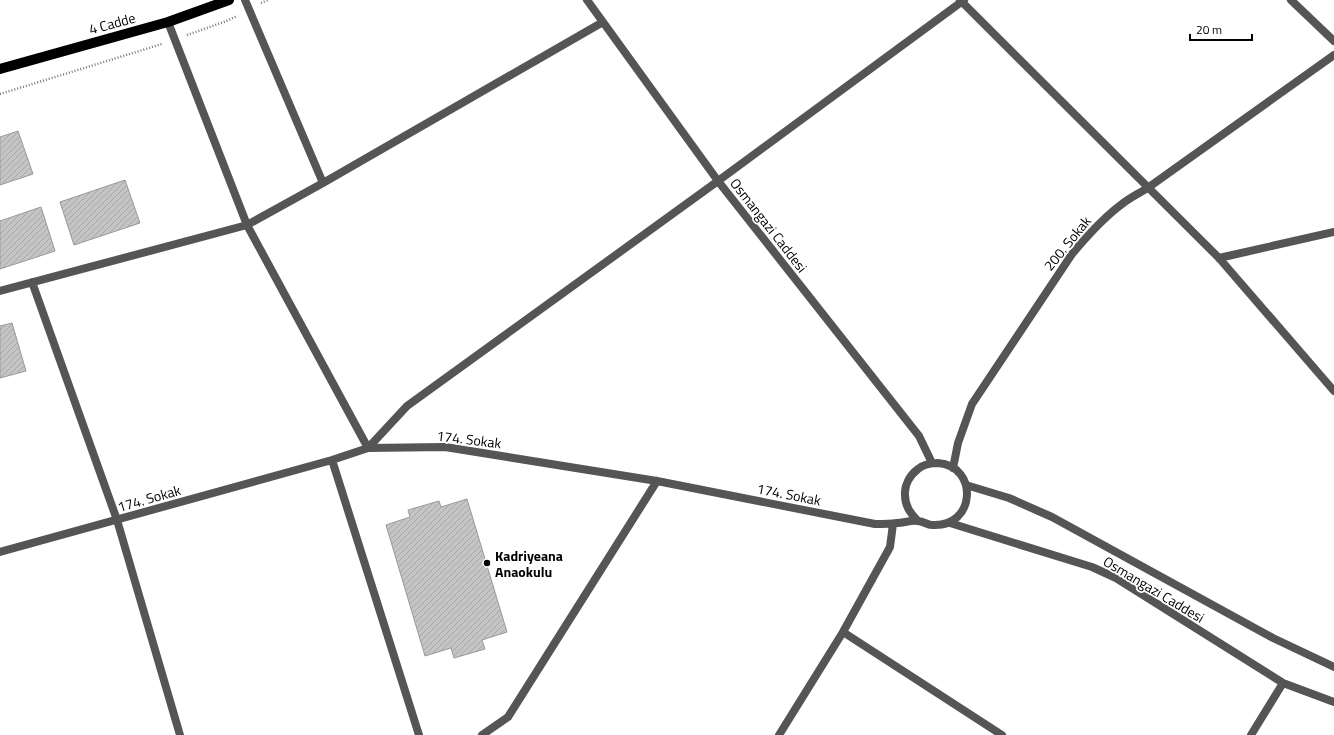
<svg xmlns="http://www.w3.org/2000/svg" width="1334" height="735" viewBox="0 0 1334 735" font-family="'Titillium Web',sans-serif">
  <style>
    .building { fill: url(#building-hatch); stroke: #999 }
    .lines { fill: none; stroke-linecap: round; stroke-linejoin: round }
    .path { stroke: #777; stroke-width: 2.5; stroke-dasharray: 1 2; stroke-linecap: butt }
    .minor { stroke: #555; stroke-width: 8 }
    .primary { stroke: #000; stroke-width: 10 }
    .poi-dot { fill: #000; stroke: #fff; stroke-width: 1.5 }
    .labels { text-anchor: middle; dominant-baseline: central; stroke-width: 3.5; stroke-linejoin: round; paint-order: stroke }
    .street-label { font-size: 14px; fill: #000; stroke: #fff }
    .poi-label { font-size: 14px; font-weight: bold; fill: #000; stroke: #fff; text-anchor: start }
  </style>
  <defs>
    <pattern id="building-hatch" width="6" height="6" patternUnits="userSpaceOnUse"><rect width="6" height="6" fill="#c4c4c4"/><path d="M-1 1l2-2M0 6l6-6M5 7l2-2" fill="none" stroke="#a7a7a7"/></pattern>
  </defs>
  <rect width="100%" height="100%" fill="#fff"/>
  <path class="building" d="M18,131L33,174L0,185V137Z
    M125,180L140,223L74,245L60,202Z
    M41,207L55,251L0,269V221Z
    M12,323L26,371L0,378V326Z
    M467,499L507,632L482,640L485,649L454,658L451,648L425,656L386,525L410,517L408,510L439,501L441,507Z"/>
  <g class="lines">
    <path class="path" d="M261,3L268,0
      M187,35L224,22L237,16
      M0,94L162,44"/>
    <path class="minor" d="M245,0L323,183
      M587,0L718,181L919,436L932,463
      M960,0L1219,258L1334,391
      M1291,0L1334,41
      M168,22L247,225L368,448L407,406L718,181L964,0
      M1219,258L1334,232
      M32,282L117,520L180,735
      M0,291L247,225L323,183L603,22
      M332,460L419,735
      M953,468L958,443L972,404L1072,254C1087,236 1103,218 1122,204C1131,197 1140,193 1149,187L1334,55
      M966,485L1009,498L1052,517L1273,638L1334,667
      M950,523L1092,567L1116,578L1283,683L1334,702
      M0,552L332,460L368,448L445,447L657,481L875,524C882,524 890,524 897,523C903,523 911,520 918,521C923,521 927,525 932,525C976,528 979,466 938,463C931,463 924,464 918,469C910,475 904,485 905,495C905,506 910,513 918,521
      M843,632L1002,735
      M482,735L508,717L657,481
      M779,735L843,632L890,547L893,524
      M1251,735L1283,683"/>
    <path class="primary" d="M0,69L168,22L229,0"/>
  </g>
  <circle class="poi-dot" cx="487" cy="563" r="4"/>
  <g class="labels">
    <g class="street-label">
      <text transform="translate(112 23) rotate(-15)">4 Cadde</text>
      <text transform="translate(769 225) rotate(52)">Osmangazi Caddesi</text>
      <text transform="translate(1067 243) rotate(-51)">200. Sokak</text>
      <text transform="translate(469 439) rotate(7)">174. Sokak</text>
      <text transform="translate(789 494) rotate(11)">174. Sokak</text>
      <text transform="translate(149 498) rotate(-16)">174. Sokak</text>
      <text transform="translate(1154 589) rotate(31)">Osmangazi Caddesi</text>
    </g>
    <g class="poi-label">
      <text x="495" y="555">Kadriyeana<tspan x="495" dy="16">Anaokulu</tspan></text>
    </g>
  </g>
  <path d="M1190 34v6h62v-6" fill="none" stroke="#000000" stroke-width="2"/>
  <text x="1196" y="34" font-size="12" fill="#000000" stroke="#ffffff" stroke-width="3" paint-order="stroke">20 m</text>
</svg>
